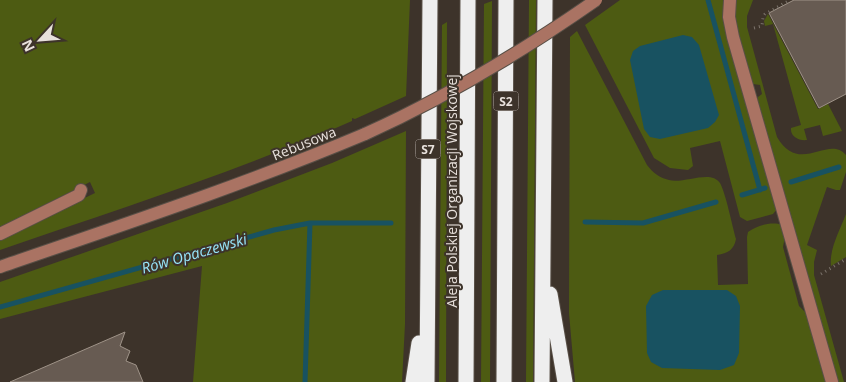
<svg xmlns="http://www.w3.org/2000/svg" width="846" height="382" viewBox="0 0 846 382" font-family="'Open Sans',sans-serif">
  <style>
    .green { fill: #4d5b12 }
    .water { fill: #185261 }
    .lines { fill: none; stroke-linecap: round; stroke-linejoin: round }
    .stream { stroke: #185261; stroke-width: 5 }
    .building { fill: #675b52; stroke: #9f9388 }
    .minor-casing { stroke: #584f46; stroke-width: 14 }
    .highway-casing { stroke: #584f46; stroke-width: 17 }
    .path { stroke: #7b736b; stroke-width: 3; stroke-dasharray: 1 4; stroke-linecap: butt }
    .minor { stroke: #aa7363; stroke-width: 12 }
    .highway { stroke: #eee; stroke-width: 15 }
    .minor-bridge-casing { stroke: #584f46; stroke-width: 14; stroke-linecap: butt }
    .minor-bridge { stroke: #aa7363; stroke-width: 12 }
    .labels { text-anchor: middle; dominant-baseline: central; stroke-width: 4; stroke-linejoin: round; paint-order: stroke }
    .shield { fill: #3d332a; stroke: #b5ada7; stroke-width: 1 }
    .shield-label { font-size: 12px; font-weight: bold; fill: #e8e1dc }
    .street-label { font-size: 14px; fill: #e8e1dc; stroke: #3d332a }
    .water-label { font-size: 15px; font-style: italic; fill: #97e4f9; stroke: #3d332a }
  </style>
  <rect width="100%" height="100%" fill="#3d332a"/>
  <path class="green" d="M0,0H410L406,96L355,119L352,118V121C238,171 118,209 0,250V239L95,193L90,182L0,227Z
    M529,0H536L533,382H526Z
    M620,0H723L724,18L777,209L773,214L747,221L740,217L720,141L690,148L693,166L688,170L670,168L654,158L585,25Z
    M735,0H753L747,16V27L777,137C800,176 828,134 846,155V172L840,190H836L827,187L807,245L817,250L814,262V275L844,382H836L757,102L758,97L762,94L760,85L753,84L751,81C744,54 734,28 735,0Z
    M492,1L490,382H481L484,4Z
    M768,14L818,109L828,104L842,131L823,136L820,125L804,129L807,140C799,141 790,137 791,128L801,125L773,24L765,26L764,21Z
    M447,22L446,382H439L442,25Z
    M577,31L647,165C653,173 660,178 669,180C684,184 711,169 720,183C726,194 732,225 736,239C734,250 728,253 717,255L718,285L748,284L747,237L748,232C757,226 771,221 782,225L785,236L783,247L799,306L807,314L826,382H575L569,313L570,37Z
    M406,131L405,324L402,382H193L202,266L0,319V282L227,203L332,163Z
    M846,214V257L831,266C829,249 840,230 846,214Z"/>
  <path class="water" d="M683,35L692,37L699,45L719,115L715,122L708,128L660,139L650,137L644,129L630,60L633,51L640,46Z
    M663,290H727L736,296L740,306L739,353L734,365L720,370L662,368L651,362L647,353L646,306L652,295Z"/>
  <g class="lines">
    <path class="stream" d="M708,0L760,190
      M791,182L839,167
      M742,195L765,188
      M585,222L643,223L716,202
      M0,307L274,230L310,223H391
      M305,382L310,223"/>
  </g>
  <path class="building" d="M794,0H846V94L819,108L769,13Z
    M125,332L120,346L130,351L126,361L136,365L143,382H10Z"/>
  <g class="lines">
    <g class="minor-casing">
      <path id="minor" d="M730,0L729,17L733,37L832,382
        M0,234L79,195L81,190
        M0,267C122,225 246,184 365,134"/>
    </g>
    <g class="highway-casing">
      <path id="highway" d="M550,294L565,382
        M413,382L419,343
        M427,382L430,0
        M466,382L468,0
        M504,382L506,0
        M542,382L545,0"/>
    </g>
    <path class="path" d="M754,28L762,26L763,17L765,14L790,0
      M821,274L846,259"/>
    <use href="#minor" class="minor"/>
    <use href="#highway" class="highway"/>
    <g class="minor-bridge-casing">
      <path id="minor-bridge" d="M365,134C447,97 523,51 596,0"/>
    </g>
    <use href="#minor-bridge" class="minor-bridge"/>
  </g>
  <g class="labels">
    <g class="shield">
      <rect x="493.5" y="91.5" width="25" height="19" rx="4"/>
      <rect x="415.5" y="139.5" width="25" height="19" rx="4"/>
    </g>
    <g class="shield-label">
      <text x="506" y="101">S2</text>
      <text x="428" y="149">S7</text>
    </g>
    <g class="street-label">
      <text transform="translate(304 143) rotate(-22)">Rebusowa</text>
      <text transform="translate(451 191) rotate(-90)">Aleja Polskiej Organizacji Wojskowej</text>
    </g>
    <g class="water-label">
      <text transform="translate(194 253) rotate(-16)">Rów Opaczewski</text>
    </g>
  </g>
  <g transform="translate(40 40) rotate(244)" stroke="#3d332a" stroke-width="4" paint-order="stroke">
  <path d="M0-4L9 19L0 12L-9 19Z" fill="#e8e1dc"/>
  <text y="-8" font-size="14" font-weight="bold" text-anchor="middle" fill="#e8e1dc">N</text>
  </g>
</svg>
